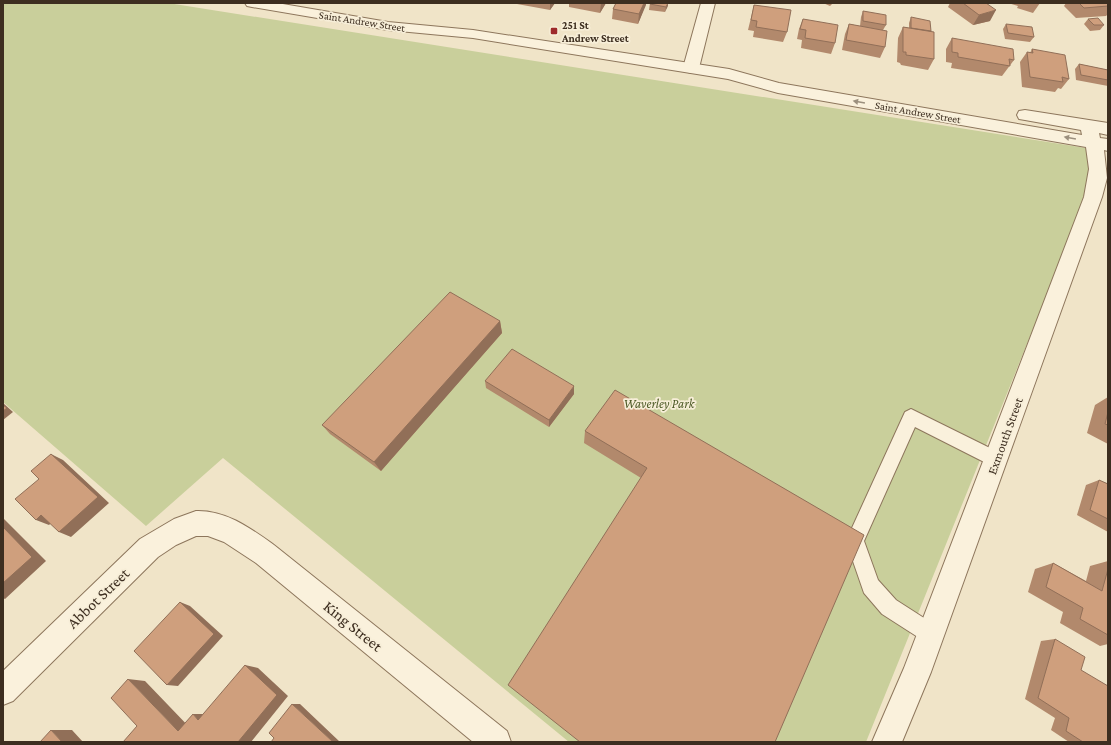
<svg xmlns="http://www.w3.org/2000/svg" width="1111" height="745" viewBox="0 0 1111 745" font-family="'Crimson Pro',serif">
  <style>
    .green { fill: #c9cf9b }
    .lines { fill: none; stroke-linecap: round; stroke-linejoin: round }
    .service-casing { stroke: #8d765c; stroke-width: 2 }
    .minor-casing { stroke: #8d765c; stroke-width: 2 }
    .tertiary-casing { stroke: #8d765c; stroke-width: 2 }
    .service { fill: #faf1dc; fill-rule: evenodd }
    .minor { fill: #faf1dc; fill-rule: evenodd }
    .tertiary { fill: #faf1dc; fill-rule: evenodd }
    .wall { fill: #b2896c }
    .shaded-wall { fill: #916f58 }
    .building { fill: #cf9f7d; stroke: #916f58 }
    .oneway { fill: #9c907e }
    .poi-dot { fill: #9e2a2b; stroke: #f7eed8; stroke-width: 1.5 }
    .labels { text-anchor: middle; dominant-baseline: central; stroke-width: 3.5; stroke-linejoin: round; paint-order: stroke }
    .far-street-label { font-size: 11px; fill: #3d2e20; stroke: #f7eed8 }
    .far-poi-label { font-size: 11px; font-weight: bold; fill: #3d2e20; stroke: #f7eed8; text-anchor: start }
    .park-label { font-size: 13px; font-style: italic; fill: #4d5a26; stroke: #f7eed8 }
    .street-label { font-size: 13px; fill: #3d2e20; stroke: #f7eed8 }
    .near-street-label { font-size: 16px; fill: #3d2e20; stroke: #f7eed8 }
  </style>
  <rect width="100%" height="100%" fill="#f0e4c8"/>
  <path class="green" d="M3,3H168L1105,151L866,742H569L223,458L146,526L3,402Z"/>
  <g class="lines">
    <g class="service-casing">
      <path id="service" d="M911,409L1002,454L1005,460L1002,466L996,468L915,427L864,541L878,580L896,600L938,627L941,634L938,641L931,644L924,641L882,614L864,593L846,541L905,412Z"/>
    </g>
    <g class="minor-casing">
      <path id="minor" d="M701,3H715L699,68L697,71L691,73L685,71L683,68Z
        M196,511C226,510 250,528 274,545L507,731L511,742H473L256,563L224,542L208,536H196L176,545L158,557L13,701L3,705V671L140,539L174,519Z"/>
    </g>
    <g class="tertiary-casing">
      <path id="tertiary" d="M245,3H277L388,22L473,30L729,69L779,83L1082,135L1081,130L1025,120L1019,119L1017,115L1019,111L1025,110L1108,123V135L1099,133L1100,138L1108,139V151L1104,150L1107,178L1102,197L931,672L902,742H872L904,668L1084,197L1089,169L1086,147L778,93L728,79L473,38L388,30L252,7L247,6Z"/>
    </g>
    <use href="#service" class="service"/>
    <use href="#minor" class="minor"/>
    <use href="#tertiary" class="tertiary"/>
  </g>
  <path class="wall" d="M517,3H555L550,10L517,4Z
    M563,3H606L600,13L569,7V4Z
    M616,3H646L638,24L612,19L613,9Z
    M650,3H668L665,12L649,10Z
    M823,3H833L830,6Z
    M950,3H986L990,21L973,25L948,7Z
    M1008,3H1040L1033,13L1017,8L1018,6Z
    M1066,3H1108V14L1106,16L1076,18L1064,6Z
    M754,5L787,32L783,42L753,37L754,31L748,30Z
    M863,11L886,25L883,30L885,47L880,58L842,50L845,34L849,24L860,26L861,17Z
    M911,17L931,31L930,32L934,59L928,70L901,65L900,63L897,62L898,38L903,27L909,28V23Z
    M803,19L835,43L831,54L801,48L802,40L797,39L799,29Z
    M1088,19L1104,25L1100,30L1090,31L1084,24Z
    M1006,24L1034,37L1030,42L1005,39L1003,29Z
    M952,38L1014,60L1002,76L951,68L952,63L946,62V49Z
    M1032,49L1069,79L1061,89L1058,88L1055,92L1022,87L1020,62L1027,52L1030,53Z
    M1079,64L1108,70V86L1076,80L1075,69Z
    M500,321L502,333L381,471L330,434L322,425Z
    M485,381L574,394L549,427L486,388Z
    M1108,397V444L1087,433L1095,405Z
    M585,431L864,535L641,478L584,443Z
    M1099,480L1108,484V532L1077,515L1086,485Z
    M1108,561V644L1100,646L1060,623L1063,612L1028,592L1035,569L1053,563L1086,581L1090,566Z
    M1055,639L1081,670L1108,742H1069L1051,730L1055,718L1025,699L1041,641Z"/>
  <path class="shaded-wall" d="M550,3H555L550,10Z
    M601,3H606L600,13Z
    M644,3H646V5L638,24L639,14Z
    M668,3V6L665,12L666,7Z
    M996,10L990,21L973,25L979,15Z
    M500,321L502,333L381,471L374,462Z
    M574,386V394L549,427V420Z
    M3,403L13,412L3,420Z
    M51,454L63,460L109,503L71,537L59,532Z
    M41,515L54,520L49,525L36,520Z
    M3,518L46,561L5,599L3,598Z
    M180,602L190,606L223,636L178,686L167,685Z
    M245,665L258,668L288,696L251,742H238Z
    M128,679L145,681L193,731H178Z
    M292,704H300L340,742H333Z
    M193,714H208L198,720Z
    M51,730H72L83,742H62Z"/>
  <path class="building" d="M616,3H644L639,14L613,9Z
    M650,3H668L666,7L650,4Z
    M963,3H986L996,10L979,15Z
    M1079,3H1108V6L1084,8Z
    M754,5L791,10L787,32L756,27L757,21L751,20Z
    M863,11L886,15V25L863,21Z
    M911,17L930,21L931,31L911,28Z
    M1098,18L1104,25H1094L1088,19Z
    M803,19L838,25L835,43L805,38L806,30L800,29Z
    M849,24L887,31L885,47L846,40Z
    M1006,24L1032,27L1034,37L1008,33Z
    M903,27L934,32V59L906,55V52H903Z
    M952,38L1013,49L1014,60L1009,59L1010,66L958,57V53L952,52Z
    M1032,49L1065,55L1069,79L1062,77L1063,82L1030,77L1027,52L1033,53Z
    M1079,64L1108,70V80L1081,75Z
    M450,292L500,321L374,462L322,425Z
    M512,349L574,386L549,420L485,381Z
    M615,390L864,535L775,742H580L508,685L647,468L585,431Z
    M3,405L7,408L3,411Z
    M1108,412V425L1105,424Z
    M51,454L98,497L59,532L41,515L36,520L15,499L39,479L31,471Z
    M1099,480L1108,484V519L1090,510Z
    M3,527L32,557L3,583Z
    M1053,563L1102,591L1108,569V635L1080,619L1083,608L1046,587Z
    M180,602L214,634L167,685L134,651Z
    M1055,639L1085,657L1081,670L1108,686V742H1083L1066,731L1069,718L1038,698Z
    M245,665L277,695L238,742H123L137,726L111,698L128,679L178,731L193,714L198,720Z
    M292,704L333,742H271L274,738L269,733Z
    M51,730L62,742H40Z"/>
  <defs><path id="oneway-solid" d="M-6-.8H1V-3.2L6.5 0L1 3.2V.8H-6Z"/></defs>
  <g class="oneway">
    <use href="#oneway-solid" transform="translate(859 102) rotate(-170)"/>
    <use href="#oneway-solid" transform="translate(1070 138) rotate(-170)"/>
  </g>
  <rect class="poi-dot" x="550" y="27" width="8" height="8" rx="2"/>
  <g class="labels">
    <g class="far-street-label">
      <text transform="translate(362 21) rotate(9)">Saint Andrew Street</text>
      <text transform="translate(918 112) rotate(10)">Saint Andrew Street</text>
    </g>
    <g class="far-poi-label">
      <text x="562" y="25">251 St<tspan x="562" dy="13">Andrew Street</tspan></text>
    </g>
    <g class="park-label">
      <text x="659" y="403">Waverley Park</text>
    </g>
    <g class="street-label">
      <text transform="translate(1005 436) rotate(-70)">Exmouth Street</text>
    </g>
    <g class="near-street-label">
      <text transform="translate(98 598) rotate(-44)">Abbot Street</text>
      <text transform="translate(353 626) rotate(39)">King Street</text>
    </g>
  </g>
  <rect width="1111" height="745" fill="none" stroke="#3d2e20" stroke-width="8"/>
</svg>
